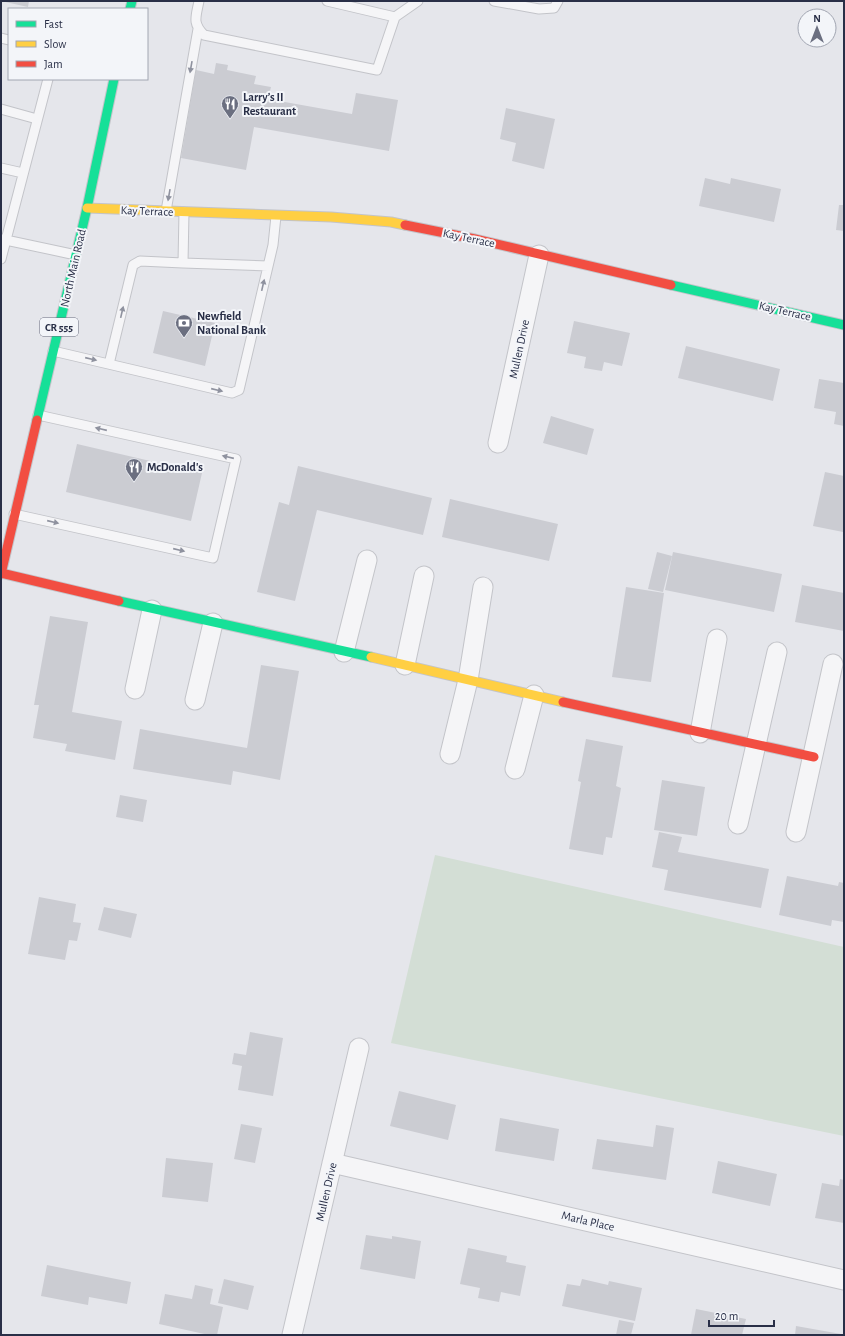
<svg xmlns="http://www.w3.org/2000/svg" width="845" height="1336" viewBox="0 0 845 1336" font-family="'Alegreya Sans',sans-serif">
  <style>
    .green { fill: #d3ded5 }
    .building { fill: #cbccd2 }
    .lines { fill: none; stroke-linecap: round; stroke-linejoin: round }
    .lane-casing { stroke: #c3c4c9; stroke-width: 11 }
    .street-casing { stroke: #c3c4c9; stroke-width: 21 }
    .fast-casing { stroke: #c3c4c9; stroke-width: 11 }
    .slow-casing { stroke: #c3c4c9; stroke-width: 11 }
    .jam-casing { stroke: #c3c4c9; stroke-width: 11 }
    .lane { stroke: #f5f5f7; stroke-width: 9 }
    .street { stroke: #f5f5f7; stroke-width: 19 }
    .fast { stroke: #16e098; stroke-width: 9 }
    .slow { stroke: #ffcf43; stroke-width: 9 }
    .jam { stroke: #f24e42; stroke-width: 9 }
    .oneway { fill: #8f929f }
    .labels { text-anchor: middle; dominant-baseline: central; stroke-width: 4; stroke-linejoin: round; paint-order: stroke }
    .shield { fill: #f3f5f9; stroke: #666a7c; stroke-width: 1 }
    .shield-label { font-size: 11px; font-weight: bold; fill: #292f47 }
    .poi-label { font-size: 12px; font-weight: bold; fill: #292f47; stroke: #f3f5f9; text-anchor: start }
    .street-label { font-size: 12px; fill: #292f47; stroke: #f3f5f9 }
  </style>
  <rect width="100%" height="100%" fill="#e5e6eb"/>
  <path class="green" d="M435,855L844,947V1136L391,1043Z"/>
  <path class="building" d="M1,1H29L28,7Z
    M216,63L228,65L227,70L256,76L254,84L271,87L268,99L352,114L356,93L398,100L389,151L254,127L246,170L181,158L196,70L214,74Z
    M506,108L555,119L544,169L512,161L516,143L500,139Z
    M705,178L730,184L731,178L781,189L774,222L699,206Z
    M839,205H844V231L836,230Z
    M163,311L215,323L205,366L153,353Z
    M574,321L630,333L622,366L604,362L602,371L584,368L586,357L567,353Z
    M686,346L780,369L773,401L678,378Z
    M819,379L844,383V426L834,424L836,412L814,408Z
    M551,416L594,429L587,455L543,443Z
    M77,444L202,473L191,521L66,492Z
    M298,466L432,498L423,535L317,510L295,601L257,592L279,502L289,505Z
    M825,472L844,476L843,532L813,526Z
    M450,499L558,524L549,561L442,537Z
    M657,552L672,556L663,592L648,589Z
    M673,552L782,574L774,612L665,590Z
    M802,585L844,593V631L795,622Z
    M626,587L664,593L651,682L612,677Z
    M50,616L88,622L72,712L122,721L115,760L65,751L67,744L33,738L39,705H34Z
    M261,665L299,671L280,780L233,771L231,785L133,769L140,729L247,748Z
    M586,739L623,746L616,786L621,788L612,838L606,837L603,855L569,849L581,782L578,781Z
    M662,780L705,787L697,836L654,830Z
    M120,795L147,800L143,822L116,817Z
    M659,832L682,837L678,852L769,869L761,908L664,890L668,870L652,867Z
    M787,876L838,886L839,882L844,883V922L832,920L831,926L779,915Z
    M39,897L76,904L73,922L81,923L77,941L69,940L65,960L28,954Z
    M104,907L137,914L131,938L98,930Z
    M250,1032L283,1038L273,1096L238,1090L242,1066L232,1064L234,1053L246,1055Z
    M399,1091L456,1105L448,1140L390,1126Z
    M500,1118L559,1129L554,1161L495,1151Z
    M241,1124L262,1128L255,1163L234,1159Z
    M656,1125L674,1128L666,1180L592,1169L597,1139L653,1147Z
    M166,1158L213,1163L208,1202L162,1197Z
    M718,1161L777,1174L770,1206L712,1193Z
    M840,1179L844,1180V1223L815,1218L822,1183L839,1186Z
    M366,1235L392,1239V1236L421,1241L415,1279L360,1269Z
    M468,1248L507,1256L506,1262L526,1266L520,1296L501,1292L499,1302L478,1298L480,1288L460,1284Z
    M47,1265L131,1282L127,1304L89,1297L88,1305L41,1296Z
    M224,1279L254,1286L248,1310L218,1303Z
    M582,1279L608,1285L609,1281L642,1288L635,1321L562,1306L567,1284L580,1286Z
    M195,1285L213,1289L210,1304L223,1307L217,1335H209L159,1324L165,1294L192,1299Z
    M696,1309L746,1319L742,1335H691Z
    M619,1320L634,1323L631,1335H616Z
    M796,1326L841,1334V1335H795Z"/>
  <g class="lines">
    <g class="lane-casing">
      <path id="lane" d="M199,1C196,17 192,23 204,35L377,70L395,17L418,1
        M327,1L395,17
        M494,1L539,9L554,8L558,1
        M1,38L9,40
        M1,109L37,119
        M1,168L23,173
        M166,211L198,29
        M184,212L183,263L268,266
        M1,239L76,255
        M1,259L48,79
        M53,351L232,393L239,390L273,245L276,216
        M109,364L133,265L140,261L183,263
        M14,514L213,558L236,459L38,415"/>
    </g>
    <g class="street-casing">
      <path id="street" d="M498,443L539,255
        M344,652L367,560
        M405,665L424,576
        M135,689L152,610
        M195,700L213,623
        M700,733L717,639
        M450,754L468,680L483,587
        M515,769L534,695
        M738,824L777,652
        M796,832L833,664
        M332,1163L844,1280
        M292,1335L359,1048"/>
    </g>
    <g class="fast-casing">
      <path id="fast" d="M130,9L132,1
        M671,285L844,325
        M37,420L87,208L114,79
        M119,601L371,657"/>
    </g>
    <g class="slow-casing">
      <path id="slow" d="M87,208L331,217L391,222L405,225
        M371,657L563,702"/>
    </g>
    <g class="jam-casing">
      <path id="jam" d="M405,225L475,239L671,285
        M1,573L119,601
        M1,574L37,420
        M563,702L814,757"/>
    </g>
    <use href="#lane" class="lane"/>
    <use href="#street" class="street"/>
    <use href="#fast" class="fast"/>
    <use href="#slow" class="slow"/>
    <use href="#jam" class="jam"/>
  </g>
  <defs><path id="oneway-solid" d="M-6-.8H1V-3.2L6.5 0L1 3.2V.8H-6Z"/></defs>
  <g class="oneway">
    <use href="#oneway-solid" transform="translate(191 67) rotate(100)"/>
    <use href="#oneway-solid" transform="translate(169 195) rotate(100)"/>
    <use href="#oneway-solid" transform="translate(263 285) rotate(-77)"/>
    <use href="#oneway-solid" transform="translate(122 312) rotate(-77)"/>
    <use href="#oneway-solid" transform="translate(91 359) rotate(13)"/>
    <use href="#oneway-solid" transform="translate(217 390) rotate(13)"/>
    <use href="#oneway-solid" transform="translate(101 429) rotate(-167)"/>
    <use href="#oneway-solid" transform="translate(228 457) rotate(-167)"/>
    <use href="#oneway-solid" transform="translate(53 522) rotate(13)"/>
    <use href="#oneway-solid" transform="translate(179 550) rotate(13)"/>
  </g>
  <defs>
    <g id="restaurant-pin" transform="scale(0.9)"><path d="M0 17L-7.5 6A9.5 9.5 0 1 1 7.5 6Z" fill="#6b6f80" stroke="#f3f5f9"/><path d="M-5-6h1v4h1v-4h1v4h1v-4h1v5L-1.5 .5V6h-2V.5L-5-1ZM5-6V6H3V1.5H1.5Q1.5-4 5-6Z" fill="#fff"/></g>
    <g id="bank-pin" transform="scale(0.9)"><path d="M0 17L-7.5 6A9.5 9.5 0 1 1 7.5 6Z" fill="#6b6f80" stroke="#f3f5f9"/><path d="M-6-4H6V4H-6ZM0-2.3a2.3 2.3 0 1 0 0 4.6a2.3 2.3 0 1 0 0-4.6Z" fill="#fff"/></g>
  </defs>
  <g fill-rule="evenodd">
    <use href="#restaurant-pin" x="230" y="104"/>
    <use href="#bank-pin" x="184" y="323"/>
    <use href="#restaurant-pin" x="134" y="467"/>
  </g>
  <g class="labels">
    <rect class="shield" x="40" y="318" width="38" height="18" rx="3"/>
    <g class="shield-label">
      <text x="59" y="327">CR 555</text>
    </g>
    <g class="poi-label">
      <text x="243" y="97">Larry’s II<tspan x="243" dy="14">Restaurant</tspan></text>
      <text x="197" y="316">Newfield<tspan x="197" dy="14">National Bank</tspan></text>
      <text x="147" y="467">McDonald's</text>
    </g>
    <g class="street-label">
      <text transform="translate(147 211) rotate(2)">Kay Terrace</text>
      <text transform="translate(469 238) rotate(12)">Kay Terrace</text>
      <text transform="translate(73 268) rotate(-77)">North Main Road</text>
      <text transform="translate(785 311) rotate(13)">Kay Terrace</text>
      <text transform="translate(519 349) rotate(-78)">Mullen Drive</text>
      <text transform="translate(326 1192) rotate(-77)">Mullen Drive</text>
      <text transform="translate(588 1221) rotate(13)">Marla Place</text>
    </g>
  </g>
  <rect width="845" height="1336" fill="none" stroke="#292f47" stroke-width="4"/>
  <rect x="8" y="8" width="140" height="72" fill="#f3f5f9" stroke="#a2a6b2"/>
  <rect x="16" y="21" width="20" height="6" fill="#16e098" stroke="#a2a6b2"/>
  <text x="44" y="28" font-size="12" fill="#292f47">Fast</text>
  <rect x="16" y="41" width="20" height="6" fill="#ffcf43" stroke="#a2a6b2"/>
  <text x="44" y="48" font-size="12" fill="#292f47">Slow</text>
  <rect x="16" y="61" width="20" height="6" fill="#f24e42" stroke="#a2a6b2"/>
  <text x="44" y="68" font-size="12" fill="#292f47">Jam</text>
  <g transform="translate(817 28)"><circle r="19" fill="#f3f5f9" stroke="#a2a6b2"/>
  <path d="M0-3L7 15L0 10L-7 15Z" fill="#6b6f80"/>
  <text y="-6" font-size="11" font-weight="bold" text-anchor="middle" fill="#292f47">N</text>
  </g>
  <path d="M709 1320v6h65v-6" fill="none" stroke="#292f47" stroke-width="2"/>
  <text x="715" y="1320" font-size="12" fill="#292f47" stroke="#f3f5f9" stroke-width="3" paint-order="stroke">20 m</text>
</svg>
